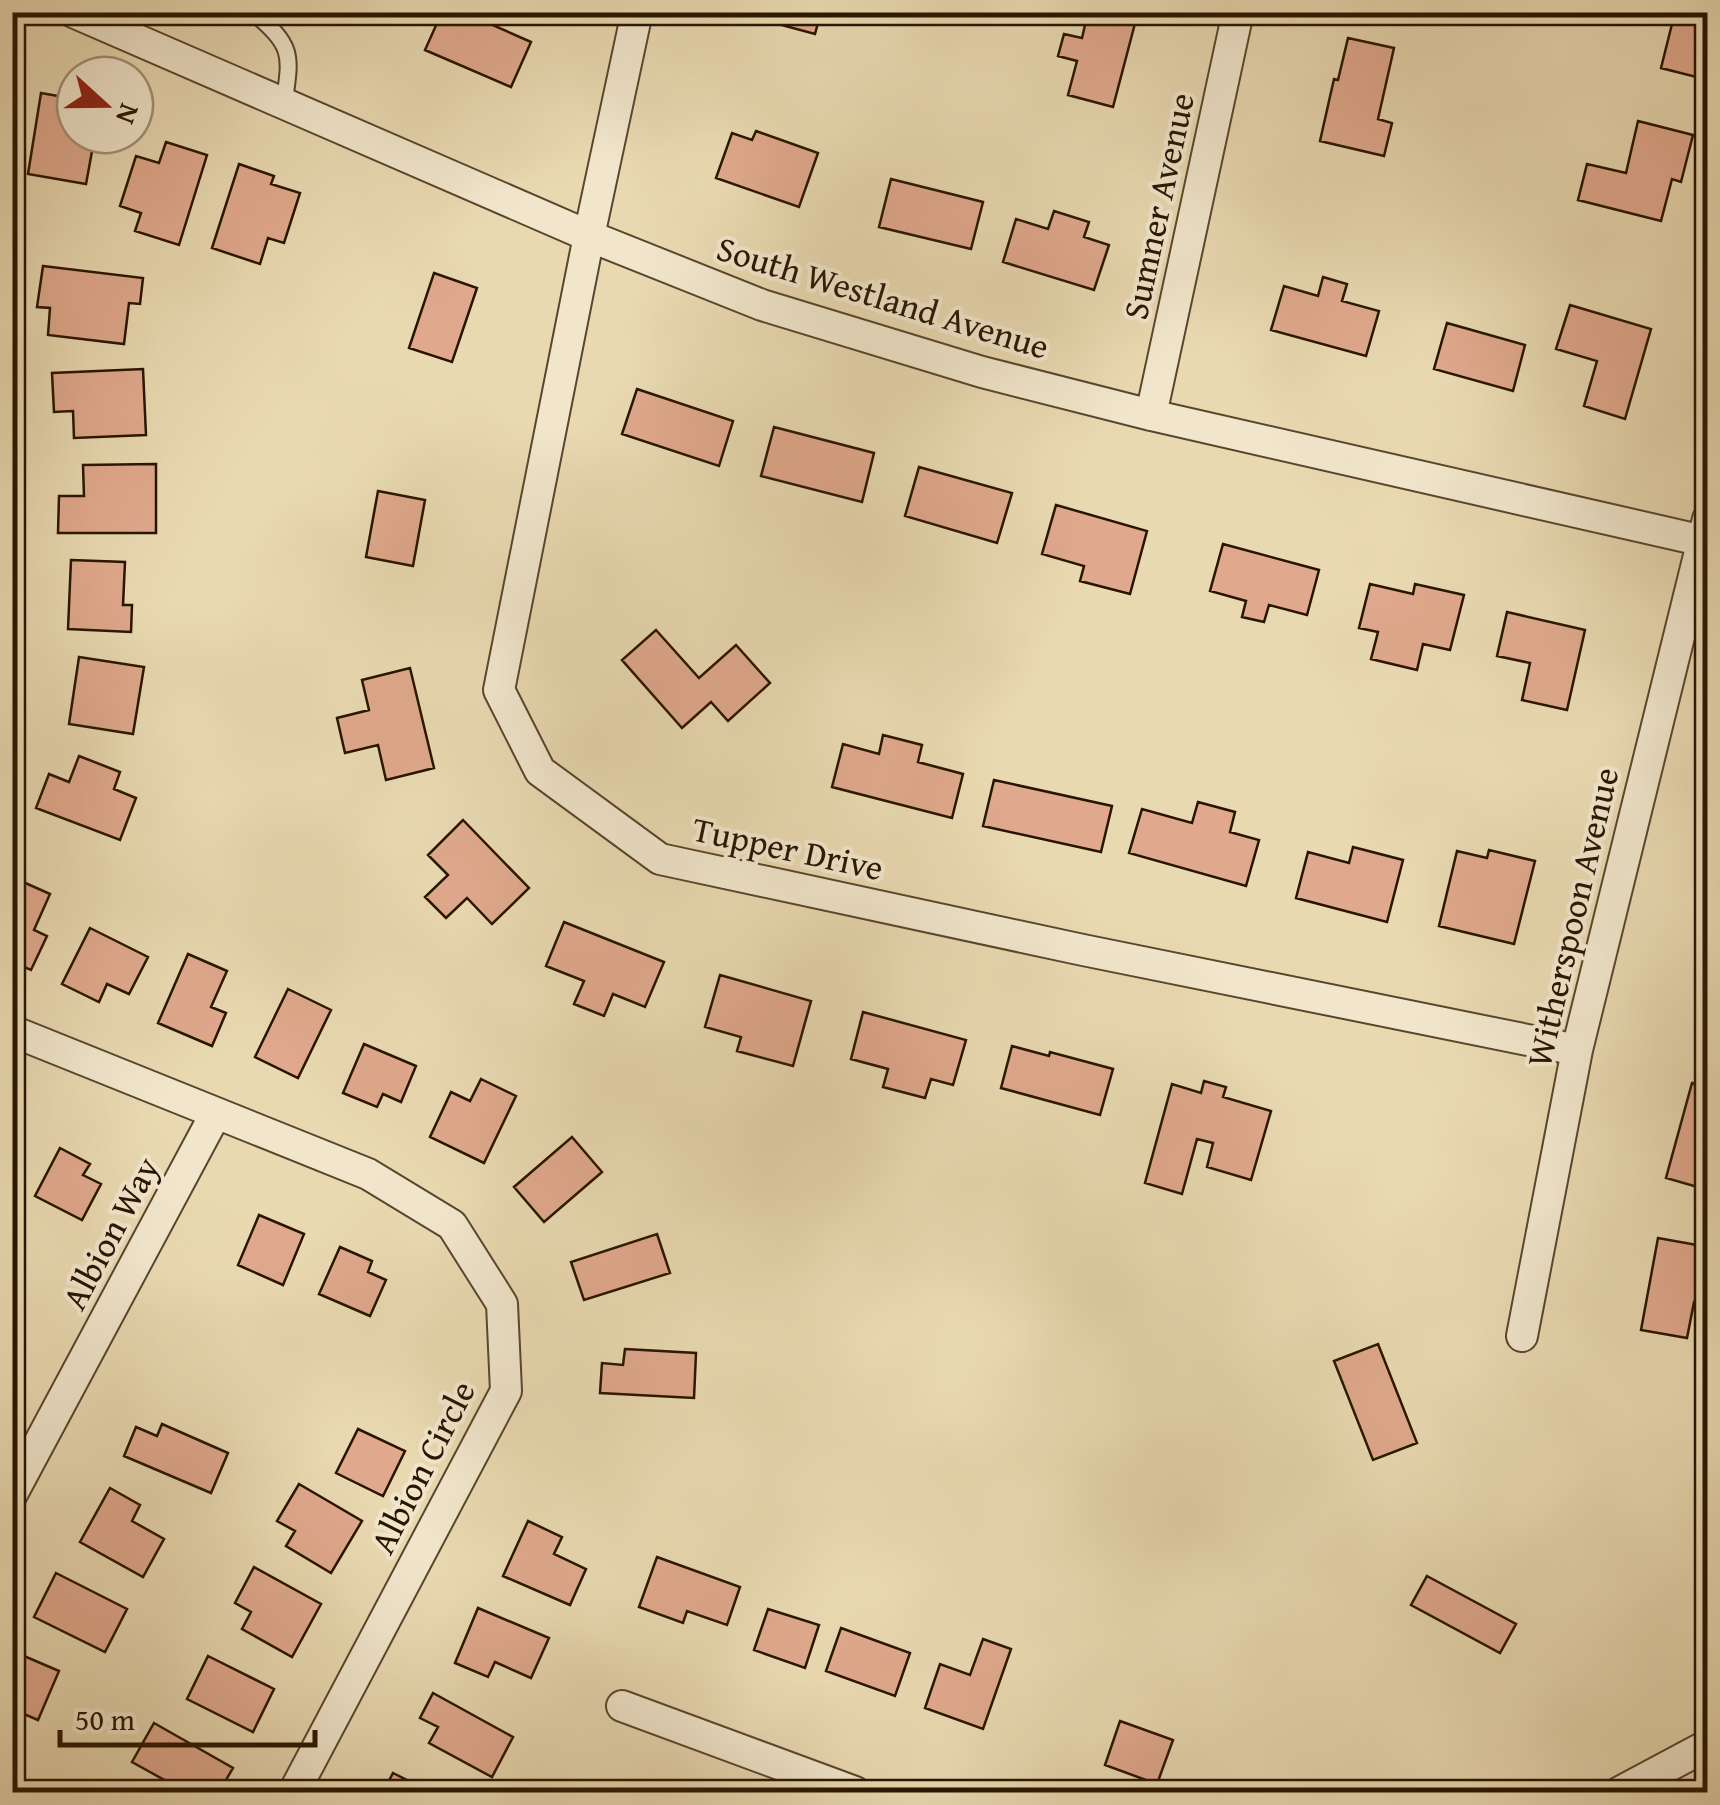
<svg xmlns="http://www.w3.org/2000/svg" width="1720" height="1805" viewBox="0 0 1720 1805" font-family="'Gentium Book Plus',serif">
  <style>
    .building { fill: #e0a98d; stroke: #281500; stroke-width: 2.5 }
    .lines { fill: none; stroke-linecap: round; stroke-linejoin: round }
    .lane-casing { stroke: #58462c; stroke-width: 19 }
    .street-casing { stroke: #58462c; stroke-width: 34 }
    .lane { stroke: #f1e6cc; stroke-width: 15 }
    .street { stroke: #f1e6cc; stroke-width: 30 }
    .labels { text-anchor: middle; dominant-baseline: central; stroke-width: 8; stroke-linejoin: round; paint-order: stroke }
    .street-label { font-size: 35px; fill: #281500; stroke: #f1e6cc }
  </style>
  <rect width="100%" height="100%" fill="#e9d9b1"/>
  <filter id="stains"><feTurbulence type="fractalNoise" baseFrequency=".002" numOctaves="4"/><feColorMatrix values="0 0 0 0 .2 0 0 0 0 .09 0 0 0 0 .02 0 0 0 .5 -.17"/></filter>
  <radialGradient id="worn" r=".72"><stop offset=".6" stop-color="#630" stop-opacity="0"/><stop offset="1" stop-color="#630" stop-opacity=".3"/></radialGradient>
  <path class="building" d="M442,12H463L531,42L511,87L425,50Z
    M761,12H821L815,34L759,19Z
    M1088,12H1138L1113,107L1068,95L1077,61L1058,56L1064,34L1082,38Z
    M1675,12H1708V80L1661,68Z
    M1348,38L1394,48L1378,119L1392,123L1384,156L1320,141L1334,79L1338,80Z
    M41,93L75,99V135H95L86,184L28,174Z
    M1638,121L1693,135L1681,182L1672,179L1661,221L1578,200L1587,164L1626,173Z
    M756,131L818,153L799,207L716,178L732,133L752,140Z
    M166,142L207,155L179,245L135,231L141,213L120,206L136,156L159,163Z
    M239,164L274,176L271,184L300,193L284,243L268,238L260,264L212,248Z
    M891,179L983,202L971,249L879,227Z
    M1054,211L1089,222L1084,237L1109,245L1094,290L1003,262L1016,219L1048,229Z
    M43,266L143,278L140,304L129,303L124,344L48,335L50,308L37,307Z
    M434,273L477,288L452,362L409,348Z
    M1323,277L1347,284L1342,301L1379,311L1366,356L1271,330L1284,286L1318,296Z
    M1570,305L1651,329L1625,419L1584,406L1597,361L1556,349Z
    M1447,323L1525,345L1513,391L1434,369Z
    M143,369L146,435L74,438L73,411L54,412L52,373Z
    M637,389L733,421L719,466L622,434Z
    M774,427L874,453L862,502L761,476Z
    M156,464V533H58L59,496H84L83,465Z
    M919,467L1012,493L997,543L905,516Z
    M378,491L425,500L413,566L366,557Z
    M1056,505L1147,531L1130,594L1080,581L1084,566L1042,554Z
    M1223,544L1319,570L1307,615L1269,605L1264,622L1242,617L1246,601L1210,591Z
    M71,560L125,562L123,605H132L131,632L68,629Z
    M1370,584L1413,594L1415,584L1464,595L1450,650L1423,644L1417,670L1371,659L1378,632L1359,628Z
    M1507,612L1585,630L1567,710L1522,700L1530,663L1497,656Z
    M656,630L699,678L736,645L770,683L728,721L711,702L682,728L622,660Z
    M79,657L144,667L133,734L69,724Z
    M410,668L434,768L386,780L378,745L345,753L337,718L369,710L362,680Z
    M883,735L922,745L918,762L963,774L952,818L832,787L843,744L879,754Z
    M79,756L120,772L114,789L136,798L120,840L36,808L49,774L69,782Z
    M994,780L1112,806L1101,852L983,826Z
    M1198,802L1235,812L1230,832L1259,840L1246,886L1129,853L1142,809L1192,823Z
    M463,820L529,888L492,924L467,898L446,918L425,897L448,875L428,855Z
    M1353,847L1403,860L1387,922L1296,898L1308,852L1349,863Z
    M1489,850L1535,861L1514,944L1439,926L1457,851L1487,858Z
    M12,877L50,894L34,930L47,936L31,970L12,962Z
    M564,922L664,962L645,1007L613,994L604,1016L574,1004L584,981L546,966Z
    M90,928L148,957L129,994L107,984L99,1002L62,984Z
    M188,954L227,971L211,1007L226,1013L212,1046L158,1023Z
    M720,975L811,1001L793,1066L737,1051L741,1037L705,1027Z
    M288,989L331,1010L298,1078L255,1057Z
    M863,1012L966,1040L953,1085L931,1079L925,1098L883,1087L888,1069L851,1059Z
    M364,1044L416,1066L401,1102L383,1094L377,1107L343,1093Z
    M1012,1046L1049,1056L1050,1052L1113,1069L1100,1115L1001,1088Z
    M481,1079L516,1096L484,1163L430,1137L451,1092L470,1101Z
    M1204,1081L1226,1087L1223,1097L1271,1111L1251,1180L1207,1167L1213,1143L1197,1139L1182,1194L1145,1183L1172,1084L1201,1093Z
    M1692,1083L1708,1087V1190L1666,1178Z
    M572,1137L602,1172L544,1222L514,1187Z
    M60,1148L90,1164L83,1175L101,1184L82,1220L35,1196Z
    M259,1215L304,1234L283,1285L238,1265Z
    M657,1234L670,1273L584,1300L571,1262Z
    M1658,1238L1708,1247L1698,1303L1694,1302L1687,1338L1641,1330Z
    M340,1247L372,1261L368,1272L386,1280L370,1316L319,1294Z
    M1378,1344L1417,1443L1373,1460L1334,1361Z
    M625,1349L696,1353L694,1398L600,1393L602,1363L623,1365Z
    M162,1424L228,1453L211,1493L124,1456L136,1427L157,1436Z
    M358,1429L405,1451L383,1496L336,1473Z
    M299,1484L362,1521L331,1573L286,1546L295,1531L277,1521Z
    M110,1488L140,1505L132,1521L164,1539L143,1577L80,1542Z
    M528,1521L562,1537L554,1554L586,1569L570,1605L503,1576Z
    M657,1557L740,1587L727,1625L687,1611L683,1623L639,1607Z
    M254,1567L321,1604L292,1657L242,1629L251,1612L235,1603Z
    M56,1573L127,1609L105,1652L34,1617Z
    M1427,1576L1516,1624L1500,1653L1411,1605Z
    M478,1608L549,1638L531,1678L495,1662L488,1677L455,1663Z
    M768,1609L819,1625L805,1668L754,1650Z
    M841,1628L910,1653L895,1696L826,1671Z
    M983,1639L1011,1649L983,1729L925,1708L940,1664L970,1675Z
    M17,1653L59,1671L38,1720L12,1709V1663Z
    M208,1656L274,1689L253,1732L187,1699Z
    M433,1693L513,1737L492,1777L429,1743L438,1727L420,1718Z
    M1120,1721L1173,1740L1157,1784L1105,1765Z
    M154,1723L233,1768L219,1792L201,1783L196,1792H186L132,1762Z
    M393,1773L431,1792H383Z
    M12,1775L43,1791L42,1792H12Z
    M1411,1782L1412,1792H1300V1789Z"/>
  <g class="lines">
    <g class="lane-casing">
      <path id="lane" d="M253,12C294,47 291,54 284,104"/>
    </g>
    <g class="street-casing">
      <path id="street" d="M73,12L589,236L762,305L982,372L1151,415L1708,542
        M637,12L589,236L499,690L540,771L660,859L1083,950L1577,1050
        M1151,415L1238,12
        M12,1031L368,1174L452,1225L502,1304L506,1391L294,1792
        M1522,1336L1577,1050L1708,519
        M12,1494L216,1113
        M622,1706L855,1792
        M1620,1792L1708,1745"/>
    </g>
    <use href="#lane" class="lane"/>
    <use href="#street" class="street"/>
  </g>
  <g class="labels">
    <g class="street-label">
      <text transform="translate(1158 206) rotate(-78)">Sumner Avenue</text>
      <text transform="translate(883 297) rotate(17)">South Westland Avenue</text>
      <text transform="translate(788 848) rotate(12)">Tupper Drive</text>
      <text transform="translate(1572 917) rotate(-77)">Witherspoon Avenue</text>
      <text transform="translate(110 1233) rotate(-62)">Albion Way</text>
      <text transform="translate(422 1467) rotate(-63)">Albion Circle</text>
    </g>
  </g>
  <rect width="1720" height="1805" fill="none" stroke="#e9d9b1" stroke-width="50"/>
  <rect x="15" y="15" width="1690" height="1775" fill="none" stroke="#281500" stroke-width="5"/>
  <rect x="25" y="25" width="1670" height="1755" fill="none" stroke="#281500" stroke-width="2.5"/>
  <g transform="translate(105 105) rotate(111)"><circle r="48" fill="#f1e6cc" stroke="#a1927a" stroke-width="2.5"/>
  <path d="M0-8L18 38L0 25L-18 38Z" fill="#8f2418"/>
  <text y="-15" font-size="28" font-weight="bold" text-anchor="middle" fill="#281500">N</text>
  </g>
  <path d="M60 1730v15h255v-15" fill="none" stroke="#281500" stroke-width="5"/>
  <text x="75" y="1730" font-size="30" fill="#281500" stroke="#f1e6cc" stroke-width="8" paint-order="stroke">50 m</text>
  <rect width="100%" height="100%" filter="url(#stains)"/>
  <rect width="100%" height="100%" fill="url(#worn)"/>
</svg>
